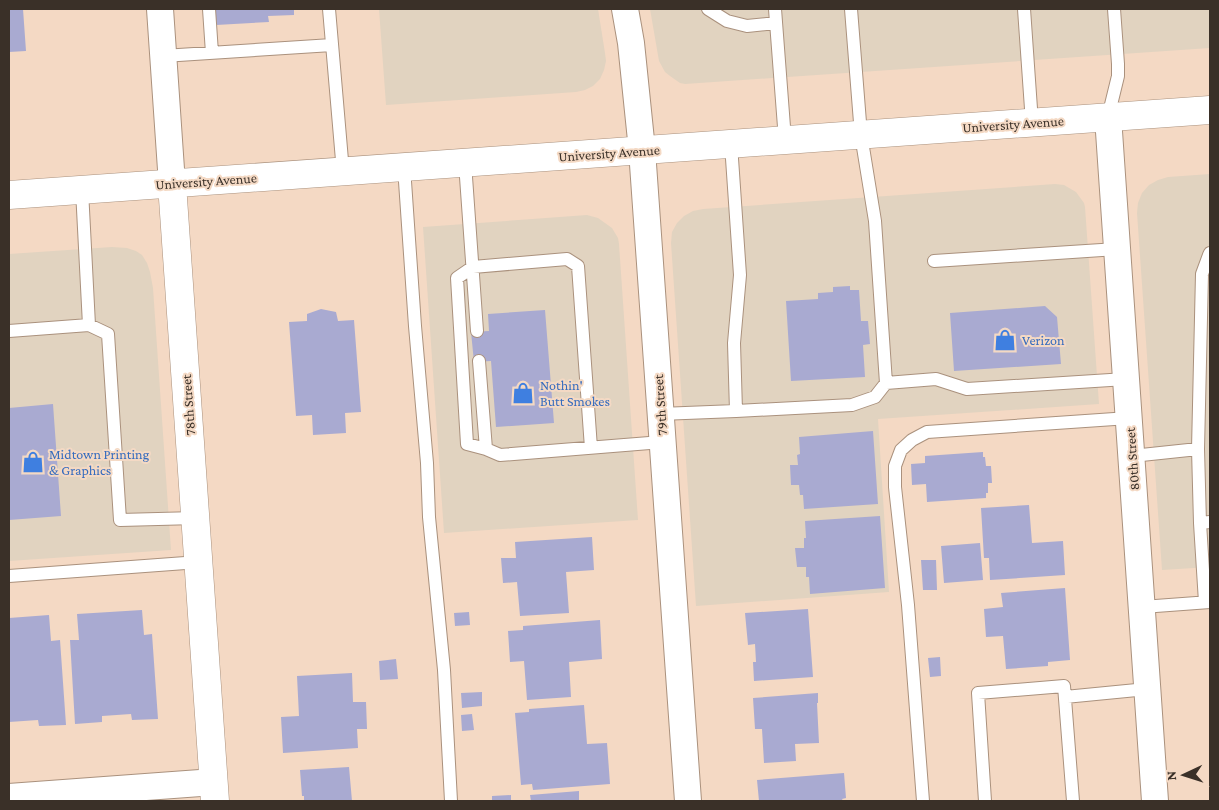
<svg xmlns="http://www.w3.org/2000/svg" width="1219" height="810" viewBox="0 0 1219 810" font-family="'Crimson Pro',serif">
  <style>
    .commercial { fill: #e1d3c0 }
    .building { fill: #a9aad1 }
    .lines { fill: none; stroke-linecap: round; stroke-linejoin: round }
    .lane-casing { stroke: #aa917d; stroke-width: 14 }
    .street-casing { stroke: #aa917d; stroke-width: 28 }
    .secondary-casing { stroke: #aa917d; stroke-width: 29 }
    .lane { stroke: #fff; stroke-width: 12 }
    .street { stroke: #fff; stroke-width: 26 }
    .secondary { stroke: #fff; stroke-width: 28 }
    .labels { text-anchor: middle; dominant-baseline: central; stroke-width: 4; stroke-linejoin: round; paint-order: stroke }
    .street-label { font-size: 14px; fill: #3a3028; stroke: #f4d9c4 }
    .shop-label { font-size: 14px; fill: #366cbe; stroke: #f4d9c4; text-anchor: start }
  </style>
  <rect width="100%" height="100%" fill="#f4d9c4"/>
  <path class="commercial" d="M379,9H598L605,53L606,61L604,70L600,79L593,86L585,90L576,92L386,105Z
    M650,9H1210V48L685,84L680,83L670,76L665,72L659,61Z
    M1210,174V567L1162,570L1137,213L1138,203L1142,193L1149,185L1158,180L1168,177Z
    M1055,184L1064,185L1076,192L1084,203L1085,207L1099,404L878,419L889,592L696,606L671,243L672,232L677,223L684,216L693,211L703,209Z
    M587,215L598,218L612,228L618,238L619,244L638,520L444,533L423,227Z
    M112,247L127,248L136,251L142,255L147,263L150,272L153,288L171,550L9,561V254Z"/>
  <path class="building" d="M9,9H23L26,51L9,52Z
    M215,9H294V15L268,16L269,22L216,25Z
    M850,286V290H859L861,321H868L870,344L863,345L865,377L791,381L786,301L818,299V293L833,292V287Z
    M1045,306L1057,317L1061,364L954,371L950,313Z
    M321,309L336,312L338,321L354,320L361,412L345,413L346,433L313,435L312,415L296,416L289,322L307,321V314Z
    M545,310L554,423L496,427L491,361L474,362L471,332L489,331L488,314Z
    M53,404L61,516L9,520V408Z
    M873,431L878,504L804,509L803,495H800L799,485H791L790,465H798L797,455L800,454L799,437Z
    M983,452V457H985L986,466H991L992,483H988V493H986V498L927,502L926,484L912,485L911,464L925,463V456Z
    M1029,505L1032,543L1063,541L1065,575L990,580L989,558H984L981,508Z
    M880,516L885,588L810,594L809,577H806V567H797L795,548H804V538H806L805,521Z
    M592,537L594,570L566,572L569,613L520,616L517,582L503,583L501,558H516L515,542Z
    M980,543L983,580L944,583L941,546Z
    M921,560H936L937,590H923Z
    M1065,588L1070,660L1048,662V666L1006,669L1003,636L986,637L984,609L1003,607L1001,593Z
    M808,609L813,677L754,681L753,662H756L755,644L748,645L745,613Z
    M142,610L144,635L152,634L158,719L132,720L131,714L102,716V722L75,724L70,640H79L77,614Z
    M469,612L470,625L455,626L454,613Z
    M49,615L51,641L60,640L66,725L39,726L38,720L9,722V618Z
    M600,620L602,659L569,662L571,697L527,700L524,661L510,662L508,631L523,630V626Z
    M940,657L941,676L930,677L928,658Z
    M396,659L398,679L380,680L379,661Z
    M352,673L353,702H366L367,729H357L358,748L283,753L281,717L299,716L297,676Z
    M482,692V706L462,708L461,693Z
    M818,693V703H817L819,743L795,744L796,761L764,763L762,729H755L753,698Z
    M584,705L587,744L607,743L610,784L533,790L532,784L521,785L515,713L529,712V709Z
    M472,714L474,730L462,731L461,715Z
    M349,767L352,801H304V796H302L300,770Z
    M844,773L846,798L842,799L843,801H759L757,780Z
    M579,791V801H531L530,795Z
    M511,795V801H492V796Z"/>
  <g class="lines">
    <g class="lane-casing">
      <path id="lane" d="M209,9L212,53
        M329,9L343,172
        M708,9L727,21L747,26L776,23
        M775,9L785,140
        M1024,9L1032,123
        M163,56L332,45
        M1108,117L1118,76V64L1114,9
        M731,144L740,275L734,343L736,411L852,405L875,397L886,383L875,221L861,135L851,9
        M465,163L477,331
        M404,167L415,326L427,463L429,517L444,670L451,801
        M934,261L1117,249
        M89,325L108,334L120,520L196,518
        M9,331L89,325L82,190
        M479,361L486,449
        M886,383L936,379L967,389L1126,379
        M660,414L736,411
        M591,448L578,266L567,259L473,267L457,278L467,444L486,449L500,455L662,442
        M1198,449L1200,523L1210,522
        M1132,456L1198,449L1202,274L1209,255L1210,253
        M1200,523L1205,602
        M9,576L199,562
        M1142,607L1210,602
        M1065,697L1147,689
        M923,801L908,605L895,487V466L901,450L912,440L927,432L1129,418
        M985,801L978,693L1064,686L1073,801"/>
    </g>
    <g class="street-casing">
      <path id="street" d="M160,9L172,184
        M625,9L631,43L642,150L688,801
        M1108,117L1155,801
        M9,797L214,782"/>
    </g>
    <g class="secondary-casing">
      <path id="secondary" d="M172,184L215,801
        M9,195L1210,110"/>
    </g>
    <use href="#lane" class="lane"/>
    <use href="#street" class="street"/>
    <use href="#secondary" class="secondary"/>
  </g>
  <defs>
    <g id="shop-bare" transform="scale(1.725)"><path d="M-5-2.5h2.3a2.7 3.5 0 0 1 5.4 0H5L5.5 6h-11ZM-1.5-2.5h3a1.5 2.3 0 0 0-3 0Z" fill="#3f7fe0" stroke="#f4d9c4" stroke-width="2.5" paint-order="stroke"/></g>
  </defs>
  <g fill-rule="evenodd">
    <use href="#shop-bare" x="1005" y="340"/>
    <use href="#shop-bare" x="523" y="393"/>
    <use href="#shop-bare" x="33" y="462"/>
  </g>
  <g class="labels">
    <g class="street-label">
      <text transform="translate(1013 124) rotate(-4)">University Avenue</text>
      <text transform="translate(609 153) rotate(-4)">University Avenue</text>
      <text transform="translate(206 181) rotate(-4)">University Avenue</text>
      <text transform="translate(188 405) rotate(-94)">78th Street</text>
      <text transform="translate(660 405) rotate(-94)">79th Street</text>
      <text transform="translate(1132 459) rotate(-94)">80th Street</text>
    </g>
    <g class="shop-label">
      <text x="1022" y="340">Verizon</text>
      <text x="540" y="385">Nothin'<tspan x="540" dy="16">Butt Smokes</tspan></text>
      <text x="49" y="454">Midtown Printing<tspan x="49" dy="16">&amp; Graphics</tspan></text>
    </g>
  </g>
  <rect width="1219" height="810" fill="none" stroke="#3a3028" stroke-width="20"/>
  <g transform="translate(1184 775) rotate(266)" stroke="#f4d9c4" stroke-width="4" paint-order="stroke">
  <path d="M0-4L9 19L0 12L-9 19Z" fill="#3a3028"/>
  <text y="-8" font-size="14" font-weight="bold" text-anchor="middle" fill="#3a3028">N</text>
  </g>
</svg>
